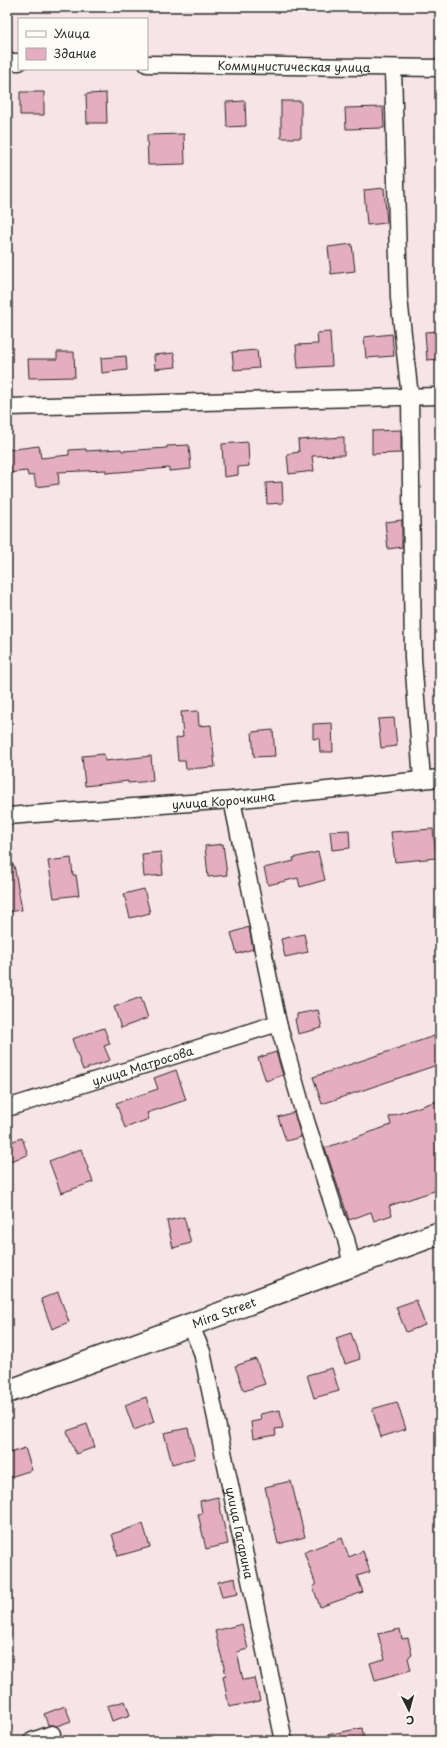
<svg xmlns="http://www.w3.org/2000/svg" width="447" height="1748" viewBox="0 0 447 1748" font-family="'Playpen Sans',sans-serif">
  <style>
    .building { fill: #e5adc0; stroke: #2b2b2b }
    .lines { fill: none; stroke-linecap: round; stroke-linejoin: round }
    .street-casing { stroke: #2b2b2b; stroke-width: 19 }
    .secondary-casing { stroke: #2b2b2b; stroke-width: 25 }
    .street { stroke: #fdfcf7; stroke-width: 16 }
    .secondary { stroke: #fdfcf7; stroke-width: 22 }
    .labels { text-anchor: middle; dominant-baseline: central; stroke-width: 3.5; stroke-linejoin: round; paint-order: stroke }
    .street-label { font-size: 12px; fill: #2b2b2b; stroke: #fdfcf7 }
  </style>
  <rect width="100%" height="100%" fill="#f6e4e6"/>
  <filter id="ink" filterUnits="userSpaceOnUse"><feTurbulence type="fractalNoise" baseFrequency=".025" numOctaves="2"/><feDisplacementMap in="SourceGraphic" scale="8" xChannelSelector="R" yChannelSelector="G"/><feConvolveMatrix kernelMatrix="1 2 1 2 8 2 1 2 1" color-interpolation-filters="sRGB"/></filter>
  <g filter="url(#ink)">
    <path class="building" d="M20,92H44V115H20Z
      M106,93L107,123H87L86,94Z
      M245,101L246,126L227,127L226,102Z
      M281,101H301V138H281Z
      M383,107L384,128L346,129L345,108Z
      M184,134L185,164L148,165L147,135Z
      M384,188L387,223L367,225L364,190Z
      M352,244L355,271L331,274L328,247Z
      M440,331V359L427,360L425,332Z
      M330,332L332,366L298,368L296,345L318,344L317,333Z
      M392,334L394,356L366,358L364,337Z
      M257,350L259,368L234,370L232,352Z
      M57,352H74L75,377L29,378L28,359H57Z
      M174,353L176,367L155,369L154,355Z
      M126,356L127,370L102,373L101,358Z
      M401,430V453L372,454V431Z
      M344,437V455L312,456L314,471L289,474L287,454L299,452L298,440Z
      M248,442L249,466L238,467V475L224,477L222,444Z
      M189,445L191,469L169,471V468L106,473V470L58,472L59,484L36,487L34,475L28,476L27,471L7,473V450L39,446L41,458L69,455V450L86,449V451L121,449L122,451L167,448V446Z
      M282,482L283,503L267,504L266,483Z
      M402,520V547L388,549L385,522Z
      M198,711L199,726L211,725L215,767L186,769L185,761H178L176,738L183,737L181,712Z
      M394,718L397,746L381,748L378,719Z
      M332,723L333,752H320L319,738L313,739V724Z
      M273,730L275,756L254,757L252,732Z
      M104,754L105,761L151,756L153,781L128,783V781L85,786L82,756Z
      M433,829L436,858L395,862L391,832Z
      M349,830L350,848L332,850L330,831Z
      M223,844L227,875L208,877L205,846Z
      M161,852L163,875L144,877L142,854Z
      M318,852L325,880L300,887L298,878L268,885L264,868L294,861L293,858Z
      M71,858L73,875H76L79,895L54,898L48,861Z
      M7,865H14L22,910L7,912Z
      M144,889L150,913L130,918L124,894Z
      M249,927L253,949L237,954L231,933Z
      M304,934L308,952L285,957L281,939Z
      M141,997L148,1018L121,1028L114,1007Z
      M318,1010L322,1028L298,1034L295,1019L297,1018V1014Z
      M104,1028L110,1044L104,1046L110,1060L83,1070L72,1039Z
      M434,1036L440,1056V1064L322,1104L313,1077Z
      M276,1052L283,1075L266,1081L258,1058Z
      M176,1070L186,1100L147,1113L149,1119L125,1128L116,1103L158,1089L154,1078Z
      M440,1100V1189L389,1206L392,1215L374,1221L371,1212L349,1220L325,1148L391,1125L389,1117Z
      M294,1112L301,1137L286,1141L278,1117Z
      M22,1138L28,1155L7,1162V1143Z
      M81,1149L93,1182L61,1193L49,1161Z
      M184,1217L191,1243L173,1248L167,1221Z
      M58,1292L69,1322L52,1329L41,1299Z
      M416,1300L425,1325L406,1332L396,1307Z
      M351,1333L360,1359L345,1364L336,1338Z
      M256,1359L265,1384L244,1391L235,1366Z
      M332,1368L339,1391L314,1398L307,1375Z
      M146,1397L154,1422L134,1430L125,1405Z
      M397,1402L406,1429L381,1437L372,1409Z
      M280,1410L283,1428L275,1429L276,1435L253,1439L251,1422L261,1420L260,1414Z
      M87,1424L95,1447L76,1454L67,1431Z
      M188,1428L195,1458L172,1464L164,1433Z
      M25,1448L32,1470L10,1477L7,1466V1454Z
      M291,1481L305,1537L278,1544L265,1487Z
      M218,1497L228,1544L206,1549L198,1514L202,1513L200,1501Z
      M143,1524L150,1547L118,1556L112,1534Z
      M342,1538L349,1557L363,1551L370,1572L357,1576L363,1592L320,1607L313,1587L316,1585L304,1552Z
      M235,1578L238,1594L222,1597L218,1582Z
      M242,1624L248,1649L237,1652L243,1680L255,1678L260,1701L229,1707L223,1676L226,1675L215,1631Z
      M400,1629L402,1639L408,1638L412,1655L408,1658L411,1670L375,1680L370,1663L385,1659L378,1634Z
      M125,1701L130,1715L112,1721L107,1706Z
      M65,1706L71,1721L57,1726L53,1725H48L44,1714Z
      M362,1728L364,1741H327V1735Z"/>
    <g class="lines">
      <g class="street-casing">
        <g id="street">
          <path d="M7,62H19"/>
          <path id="s1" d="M147,64L440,68"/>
          <path d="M393,68L399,298L410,397L413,658L422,780"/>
          <path d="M7,407L440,396"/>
          <path d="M232,800L278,1023L306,1121L337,1217L346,1239L352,1266"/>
          <path id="s2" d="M7,816L232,800L440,778"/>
          <path id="s3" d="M7,1108L278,1023"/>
          <path id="s4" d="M191,1326L202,1352L284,1741"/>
          <path d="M32,1741L52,1734"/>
        </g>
      </g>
      <g class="secondary-casing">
        <g id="secondary">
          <path id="s5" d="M7,1392L440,1233"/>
        </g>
      </g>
      <use href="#street" class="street"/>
      <use href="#secondary" class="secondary"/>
    </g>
  </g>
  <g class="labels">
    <g class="street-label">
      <text stroke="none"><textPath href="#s1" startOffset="147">Коммунистическая улица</textPath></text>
      <text stroke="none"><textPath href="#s2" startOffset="217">улица Корочкина</textPath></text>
      <text stroke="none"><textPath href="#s3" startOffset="142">улица Матросова</textPath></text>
      <text stroke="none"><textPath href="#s5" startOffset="231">Mira Street</textPath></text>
      <text stroke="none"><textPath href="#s4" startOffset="213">улица Гагарина</textPath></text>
    </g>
  </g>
  <rect width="447" height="1748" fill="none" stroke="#fdfcf7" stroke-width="24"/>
  <rect x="12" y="12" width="423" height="1724" fill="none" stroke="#2b2b2b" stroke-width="1.5" filter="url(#ink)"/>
  <rect x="18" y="18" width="130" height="52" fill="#fdfcf7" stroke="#a9a8a5"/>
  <rect x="26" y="31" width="20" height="6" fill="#fdfcf7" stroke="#a9a8a5"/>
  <text x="54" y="38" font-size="12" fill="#2b2b2b">Улица</text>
  <rect x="26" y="48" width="20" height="12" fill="#e5adc0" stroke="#a9a8a5"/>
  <text x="54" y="58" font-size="12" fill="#2b2b2b">Здание</text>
  <g transform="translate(409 1710) rotate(174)" stroke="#fdfcf7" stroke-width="3" paint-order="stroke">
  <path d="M0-3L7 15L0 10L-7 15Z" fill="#2b2b2b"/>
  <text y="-6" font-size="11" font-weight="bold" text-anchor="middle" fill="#2b2b2b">С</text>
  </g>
</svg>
